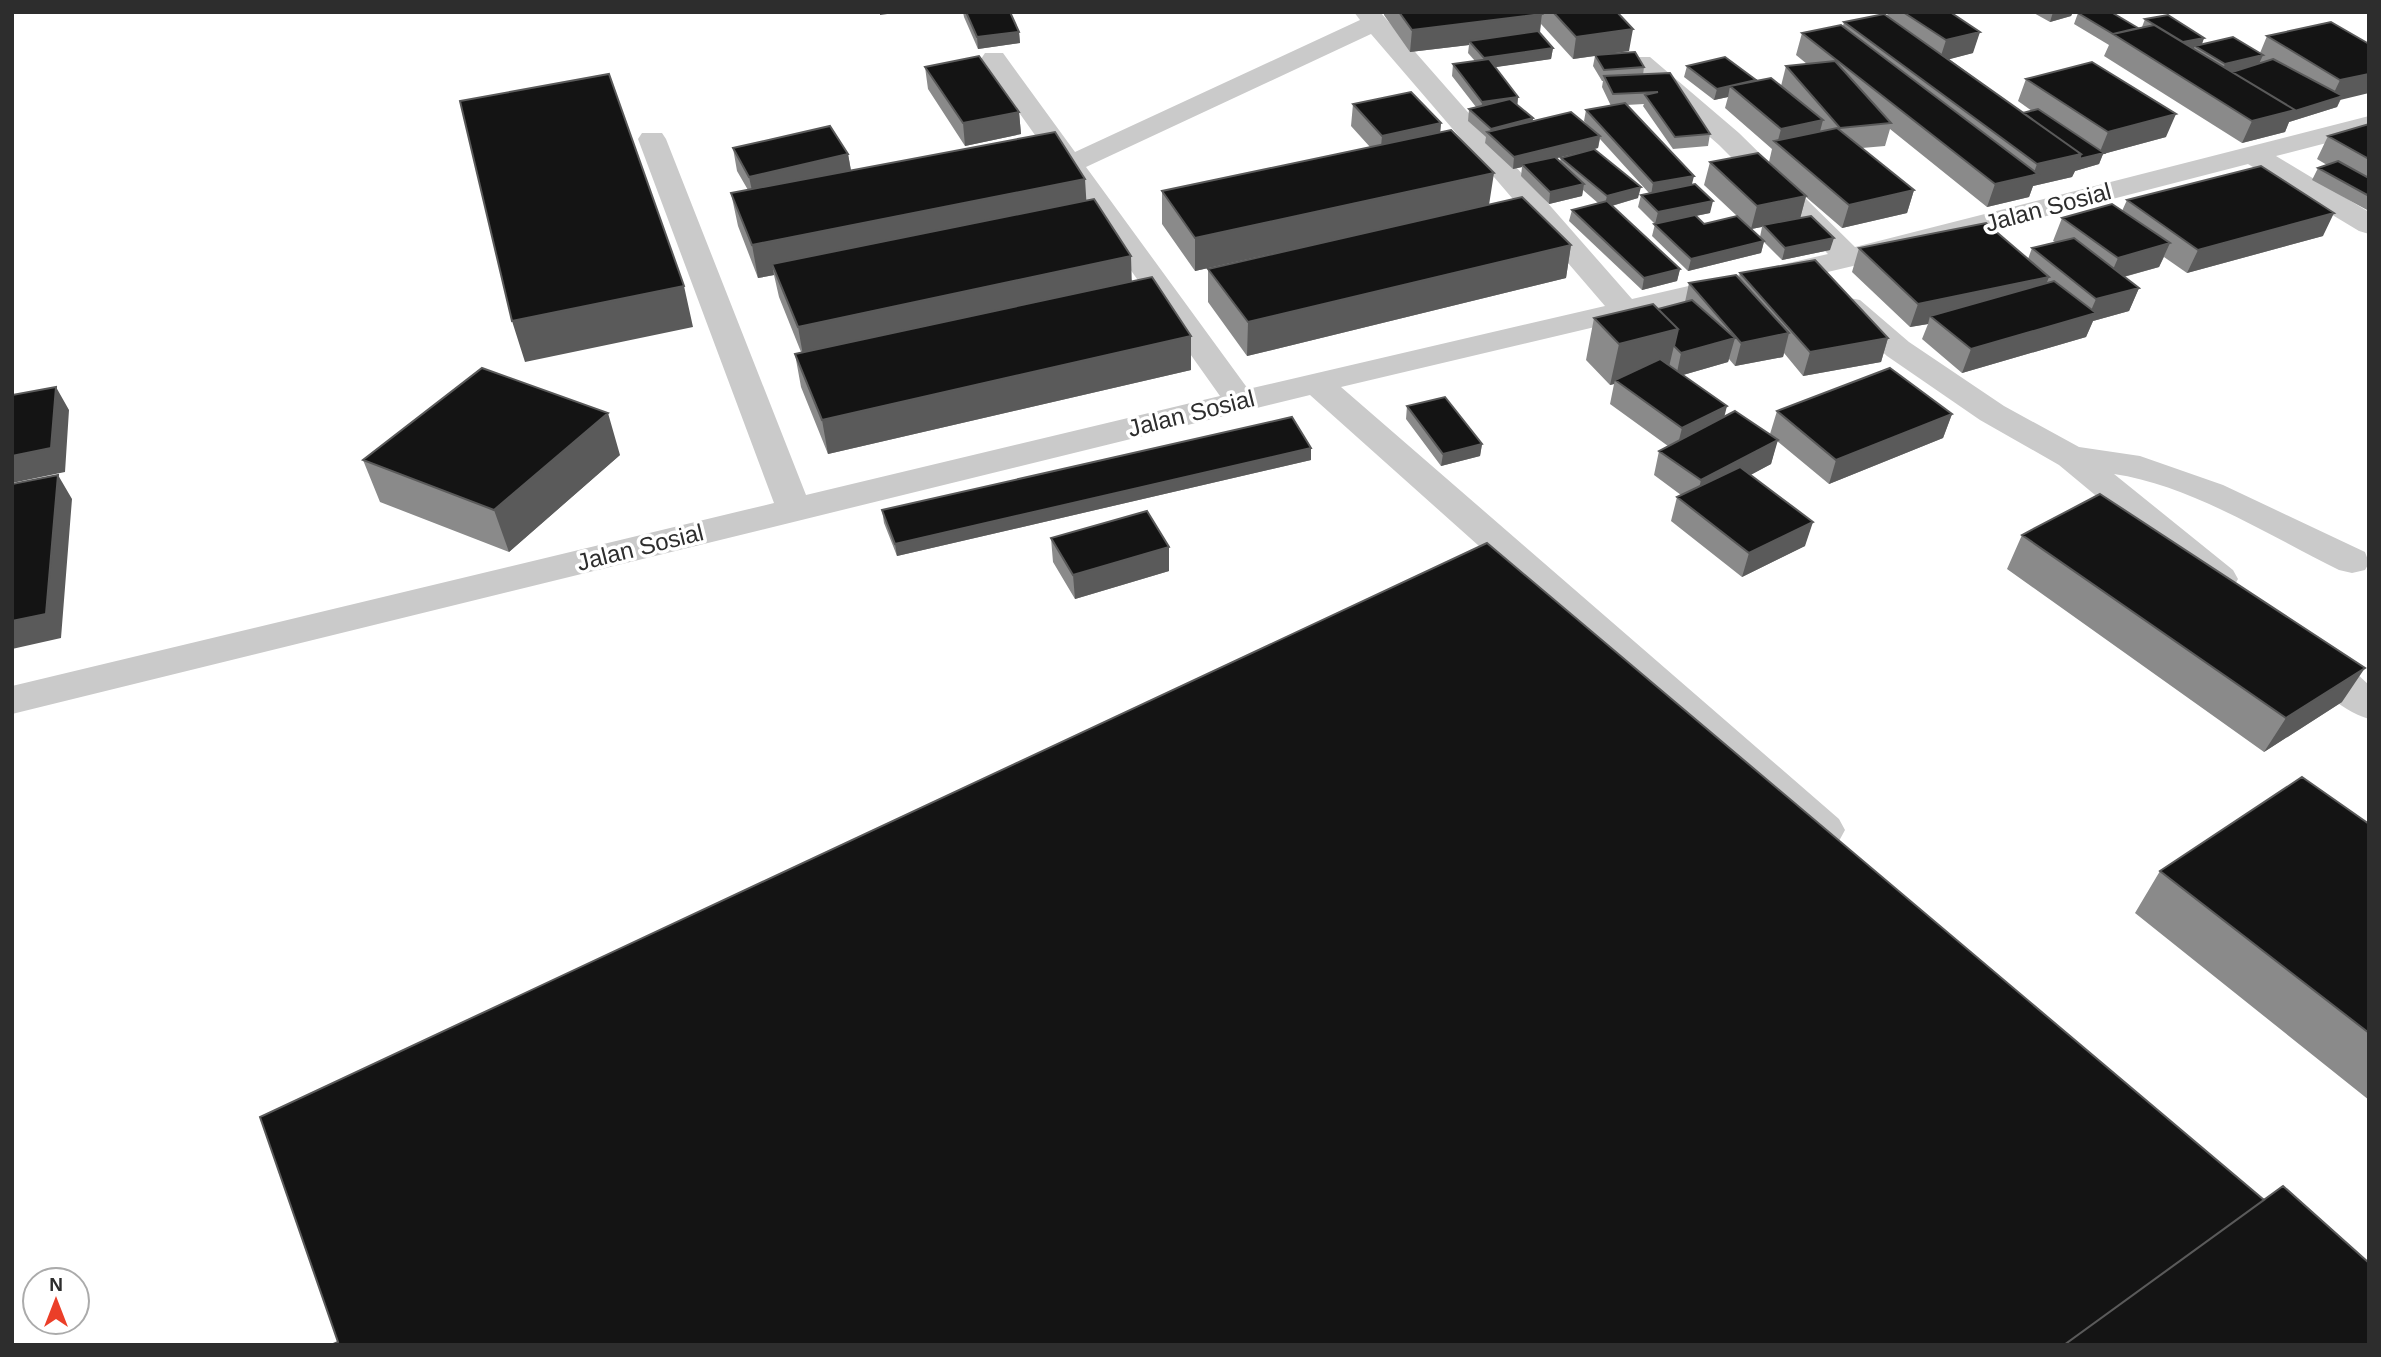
<svg xmlns="http://www.w3.org/2000/svg" width="2381" height="1357" viewBox="0 0 2381 1357" font-family="Arial,sans-serif">
  <style>
    .lines { fill: none; stroke-linecap: round; stroke-linejoin: round }
    .minor { fill: #cacaca; fill-rule: evenodd }
    .wall { fill: #8a8a8a; fill-rule: evenodd }
    .shaded-wall { fill: #5a5a5a }
    .building { fill: #141414; stroke: #5a5a5a; stroke-width: 2 }
    .labels { text-anchor: middle; dominant-baseline: central; stroke-width: 7; stroke-linejoin: round; paint-order: stroke }
    .street-label { font-size: 24px; fill: #2d2d2d; stroke: #fff }
  </style>
  <rect width="100%" height="100%" fill="#fff"/>
  <g class="lines">
    <path class="minor" d="M1354,12H1380L1632,299L1828,254L1719,145L1632,69L1628,63L1632,57H1650L1739,133L1855,247L2369,116V132L2276,156L2369,212V234L2359,231L2248,164L1853,266L1341,387L1839,819L1845,830L1839,841L1824,846L1809,841L1310,395L12,714V686L774,503L638,139L642,133H662L666,139L806,495L1220,396L981,59L985,53H1003L1075,152L1360,20ZM1371,34L1605,306L1248,389L1086,167Z
      M1849,298L1860,300L1909,342L2004,406L2079,447L2140,456L2223,485L2365,552L2369,563L2365,570L2352,573L2339,570C2270,536 2190,485 2114,474L2233,570L2238,579L2233,588L2220,591L2207,588L2059,465L1980,420L1887,356L1834,307L1838,300Z
      M2312,641L2325,644L2369,685V719C2339,710 2308,681 2293,654L2299,644Z"/>
  </g>
  <path class="wall" d="M963,12H1010L1019,32L1020,43L978,49L964,17Z
    M1384,12H1617L1629,51L1603,54L1644,67L1643,75L1710,134L1708,146L1673,149L1643,106L1644,104L1626,105L1692,185L1710,213L1696,216L1704,224L1737,216L1704,185L1710,162H1769L1772,149L1725,108L1728,97L1714,100L1684,77L1687,66L1781,86L1786,66L1807,64L1796,55L1802,33L1843,26L1844,22L1887,16L1888,12H1950L1973,53L1949,59L2023,113L2032,111L2018,101L2026,79L2166,137L2103,154L2099,164L2075,171L2072,177L2033,186L2029,197L1987,207L1890,129L1885,146L1862,148L1914,190L1907,213L1842,228L1806,197L1800,218L1830,250L1782,260L1764,242L1761,253L1688,271L1652,236L1655,224L1638,207L1641,195L1649,193L1600,139L1598,148L1557,158L1560,161L1561,158L1638,198L1612,206L1680,269L1677,281L1642,290L1569,221L1572,210L1598,203L1583,190L1582,196L1549,204L1521,176L1522,167L1513,169L1485,143L1486,137L1468,121L1469,109L1476,107L1452,76L1453,64L1475,61L1468,53L1469,45L1410,52L1384,15ZM1541,24L1573,59L1595,56L1593,66L1602,81H1603L1602,87L1611,106L1586,110L1584,121L1589,127L1533,121V118L1517,105L1518,97L1495,67L1551,59L1553,48L1540,33ZM1761,227H1762L1760,237L1752,229Z
    M2032,12H2073L2071,16L2050,22Z
    M2078,13L2138,28L2142,27L2145,19L2204,38L2202,44L2260,53L2267,36L2369,44L2337,107L2289,122L2285,132L2242,143L2104,56L2109,45L2074,24Z
    M925,67L1019,112L1021,134L965,146L928,89Z
    M1353,104L1441,123L1440,132L1489,204L1571,245L1566,278L1247,356L1208,302V269L1288,250L1195,271L1162,224V191L1370,147L1351,126Z
    M2369,124V211L2312,180L2318,168L2327,165L2317,159L2328,136Z
    M733,148L848,154L851,170L1086,200L1132,281L1191,370L828,454L801,387L795,354L801,352L779,297L774,275L758,278L738,226L731,193L748,190L737,171Z
    M2127,200L2323,236L2187,273L2164,257L2159,267L2124,277L2139,288L2129,311L2093,321L2086,337L1962,373L1922,339L1928,324L1910,327L1852,272L1859,248L2028,259L2032,248L2055,242L2053,241L2062,218L2122,211Z
    M1740,273L1888,338L1881,362L1803,376L1784,353L1783,357L1735,366L1729,359L1728,362L1683,375L1725,417L1770,434L1777,411L1952,414L1943,438L1829,484L1777,441L1771,464L1750,475L1805,546L1742,577L1671,521L1677,497L1681,495L1654,475L1659,451L1668,446L1610,404L1614,384L1610,385L1586,360L1594,318L1658,309L1685,302L1689,283L1739,278Z
    M1407,406L1482,444L1480,456L1441,466L1406,419Z
    M1311,448V460L897,556L884,523L882,510Z
    M620,455L509,552L380,502L363,460Z
    M2022,535L2342,702L2264,752L2007,569Z
    M1051,538L1169,547V571L1075,599L1053,562Z
    M2369,824V1100L2135,913L2160,871Z"/>
  <path class="shaded-wall" d="M880,12H902L880,15Z
    M2053,12H2073L2071,16L2050,22Z
    M1542,14L1539,36L1469,41V45L1410,52L1412,30Z
    M1633,29L1629,51L1573,59L1576,37Z
    M1019,32L1020,43L978,49L977,37Z
    M1980,32L1973,53L1939,62L1946,40Z
    M2204,38L2200,49L2195,46L2193,50L2181,42Z
    M1553,48L1551,59L1483,69L1484,58Z
    M2263,55L2258,66L2220,75L2225,64Z
    M2369,74V93L2340,100L2337,107L2289,122L2285,132L2242,143L2252,121L2331,99L2340,80Z
    M1756,80L1753,91L1730,86L1728,97L1714,100L1717,89Z
    M1518,97L1517,109L1481,114L1482,102Z
    M1019,112L1021,134L965,146L963,123Z
    M2176,114L2166,137L2103,154L2099,164L2075,171L2072,177L2033,186L2029,197L1987,207L1995,184L2033,175L2037,164L2081,154H2099L2108,132Z
    M1533,118L1531,130L1490,135L1491,129Z
    M1823,120L1817,143L1777,144L1781,129Z
    M1441,123L1439,146L1380,158L1382,136Z
    M1600,136L1598,148L1524,166L1522,164V167L1513,169L1514,157Z
    M848,154L852,177L754,200L749,177Z
    M1494,173L1489,205L1195,271V238Z
    M1694,176L1691,188L1651,195L1653,183Z
    M1085,179L1087,211L772,264L774,275L758,278L752,245Z
    M1584,184L1582,196L1549,204L1550,192Z
    M1641,187L1638,198L1604,208L1607,196Z
    M1914,190L1907,213L1842,228L1849,205Z
    M1806,196L1800,219L1763,225L1762,227L1751,229L1757,206Z
    M1713,201L1710,213L1655,224L1658,212Z
    M2334,213L2323,236L2187,273L2198,250Z
    M1834,238L1830,250L1782,260L1785,248Z
    M1764,241L1761,253L1688,271L1691,259Z
    M2170,243L2159,267L2108,281L2118,258Z
    M1571,245L1566,278L1247,356L1248,322Z
    M1131,256L1132,289L804,361L798,327Z
    M1680,269L1677,281L1642,290L1644,278Z
    M2049,277L2040,300L1930,316L1928,324L1910,327L1918,304Z
    M684,286L693,327L525,362L512,321Z
    M2139,288L2129,311L2093,321L2086,337L1962,373L1971,349L2089,315L2096,299Z
    M1678,329L1668,371L1615,380L1614,384L1610,385L1619,344Z
    M1789,333L1783,357L1735,366L1741,343Z
    M1191,336V370L828,454L822,420Z
    M1735,338L1728,362L1676,377L1681,353Z
    M1888,338L1881,362L1803,376L1810,352Z
    M56,387L69,410L65,472L12,483V456Z
    M1727,406L1721,430L1676,452L1682,428Z
    M608,413L620,455L509,552L494,510Z
    M1952,414L1943,438L1829,484L1836,460Z
    M1778,440L1771,464L1695,505L1701,480Z
    M1482,444L1480,456L1441,466L1443,454Z
    M1311,448V460L897,556L895,544Z
    M58,475L72,499L61,638L12,649V621Z
    M1813,522L1805,546L1742,577L1749,553Z
    M1169,547V571L1075,599L1073,575Z
    M2365,668L2342,702L2264,752L2286,718Z"/>
  <path class="building" d="M966,12H1010L1019,32L977,37Z
    M1399,12H1540L1542,14L1412,30Z
    M1553,12H1617L1633,29L1576,37Z
    M1903,12H1950L1980,32L1946,40Z
    M2081,12H2111L2138,28L2113,34L2078,13Z
    M1884,14L2081,154L2037,164L1844,22Z
    M2168,15L2204,38L2183,42L2145,19Z
    M2331,22L2369,44V74L2340,80L2267,36Z
    M1841,25L2038,174L1995,184L1802,33Z
    M2154,25L2295,110L2252,121L2113,34Z
    M1538,31L1553,48L1484,58L1469,41Z
    M2233,37L2263,55L2225,64L2195,46Z
    M1635,52L1644,67L1604,70L1595,55Z
    M979,56L1019,112L963,123L925,67Z
    M1725,57L1756,80L1717,89L1687,66Z
    M1489,59L1518,97L1482,102L1453,64Z
    M2273,59L2343,96L2295,111V110L2232,72Z
    M1835,61L1891,123L1840,128L1786,66Z
    M2092,62L2176,114L2108,132L2026,79Z
    M1670,73L1710,134L1675,137L1645,95L1658,92L1613,94L1604,76Z
    M609,74L684,286L512,321L460,101Z
    M1771,78L1823,120L1781,129L1730,86Z
    M1411,92L1441,123L1382,136L1353,104Z
    M1510,99L1533,118L1491,129L1469,109Z
    M1625,103L1694,176L1653,183L1586,110Z
    M2038,109L2104,153L2079,159L2081,154L2023,113Z
    M1571,112L1600,136L1514,157L1487,132Z
    M2369,124V159L2328,136Z
    M830,126L848,154L749,177L733,148Z
    M1837,128L1914,190L1849,205L1774,141Z
    M1451,130L1494,173L1195,238L1162,191Z
    M1055,132L1085,179L752,245L731,193Z
    M1594,149L1641,187L1607,196L1561,158Z
    M1758,153L1806,196L1757,206L1710,162Z
    M1555,157L1584,184L1550,192L1522,164Z
    M2338,161L2369,178V196L2318,168Z
    M2261,166L2334,213L2198,250L2127,200Z
    M1695,184L1713,201L1658,212L1641,195Z
    M1522,197L1571,245L1248,322L1208,269Z
    M1094,199L1131,256L798,327L772,264Z
    M1607,201L1680,269L1644,278L1572,210Z
    M2112,204L2170,243L2118,258L2062,218Z
    M1695,215L1704,224L1737,216L1764,241L1691,259L1654,224Z
    M1811,216L1834,238L1785,248L1763,225Z
    M1986,223L2049,277L1918,304L1859,248Z
    M2074,238L2139,288L2096,299L2032,248Z
    M1815,260L1888,338L1810,352L1740,273Z
    M1736,275L1789,333L1741,343L1689,283Z
    M1152,277L1191,336L822,420L795,354Z
    M2054,281L2096,313L1971,349L1930,316Z
    M1692,300L1735,338L1681,353L1674,346L1678,329L1658,309Z
    M1653,304L1678,329L1619,344L1594,318Z
    M1660,359L1727,406L1682,428L1615,380Z
    M482,368L608,413L494,510L363,460Z
    M1890,368L1952,414L1836,460L1777,411Z
    M56,387L51,448L12,456V395Z
    M1445,397L1482,444L1443,454L1407,406Z
    M1735,411L1778,440L1701,480L1659,451Z
    M1292,417L1311,448L895,544L882,510Z
    M1740,467L1813,522L1749,553L1677,497Z
    M58,475L46,614L12,621V484Z
    M2100,494L2365,668L2286,718L2022,535Z
    M1147,511L1169,547L1073,575L1051,538Z
    M1487,543L2264,1200L2064,1345H331L338,1342L260,1117Z
    M2302,777L2369,824V1033L2160,871Z
    M2283,1186L2369,1263V1345H2064Z"/>
  <g class="labels">
    <g class="street-label">
      <text transform="translate(2048 207) rotate(-15)">Jalan Sosial</text>
      <text transform="translate(1191 413) rotate(-14)">Jalan Sosial</text>
      <text transform="translate(640 547) rotate(-14)">Jalan Sosial</text>
    </g>
  </g>
  <rect width="2381" height="1357" fill="none" stroke="#2d2d2d" stroke-width="28"/>
  <g transform="translate(56 1301)"><circle r="33" fill="#ffffff" stroke="#ababab" stroke-width="2"/>
  <path d="M0-5L12 26L0 18L-12 26Z" fill="#eb3e28"/>
  <text y="-10" font-size="19" font-weight="bold" text-anchor="middle" fill="#2d2d2d">N</text>
  </g>
</svg>
